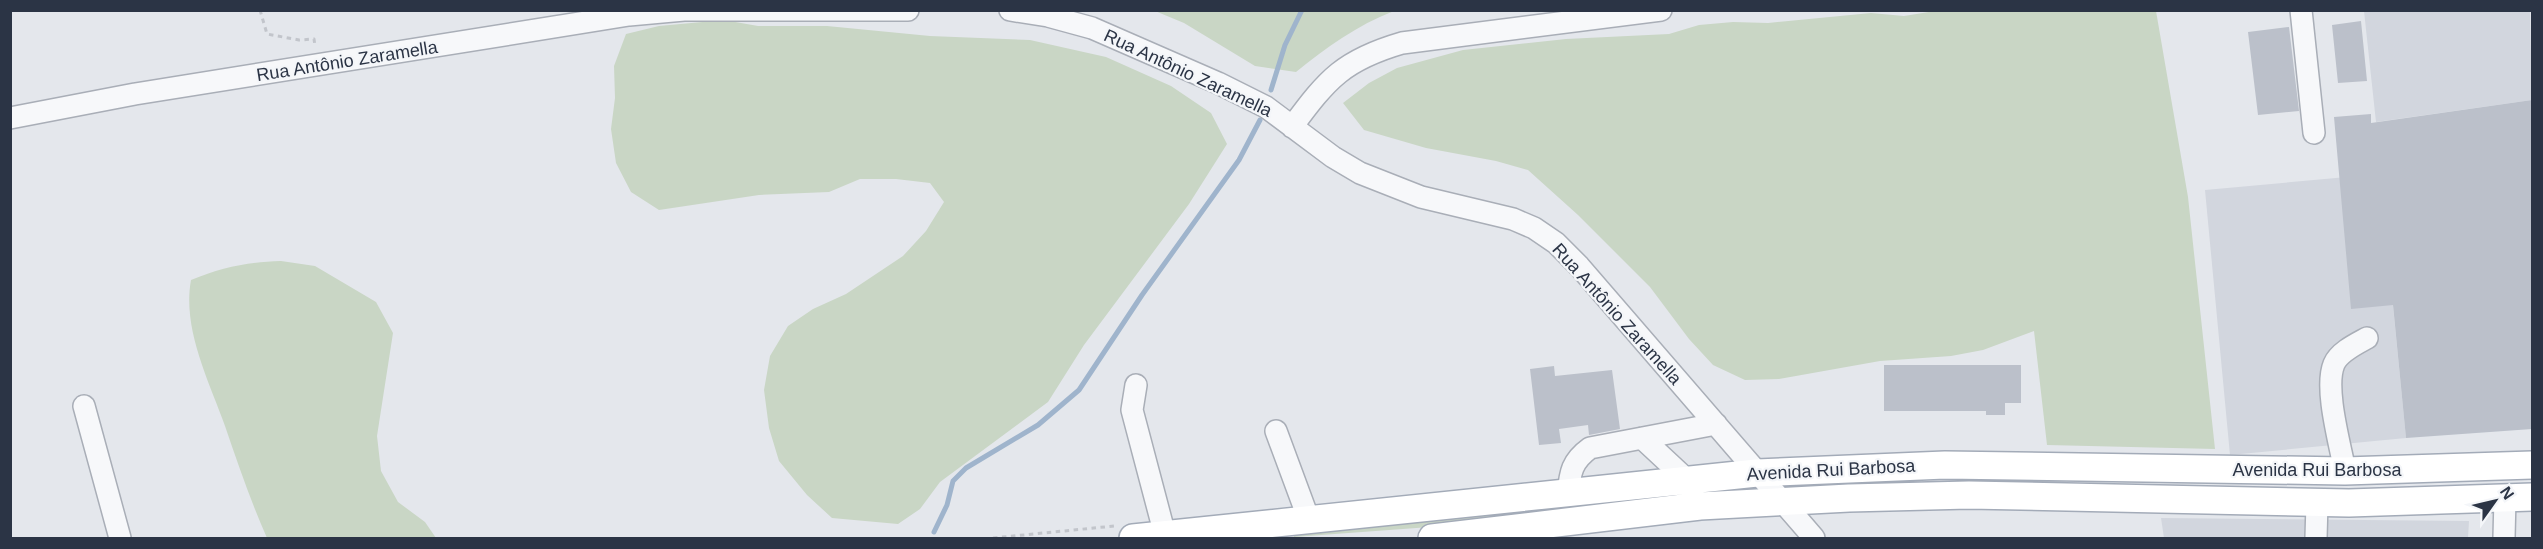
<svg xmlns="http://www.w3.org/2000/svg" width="2543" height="549" viewBox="0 0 2543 549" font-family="Helvetica,sans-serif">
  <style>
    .built { fill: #d2d6de }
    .green { fill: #c9d6c5 }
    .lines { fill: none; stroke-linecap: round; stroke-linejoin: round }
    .stream { stroke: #9fb4cc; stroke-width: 5 }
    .building { fill: #bbc0ca }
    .minor-casing { stroke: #a9aeb7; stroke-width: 24 }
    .major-casing { stroke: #a3abb8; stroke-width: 30 }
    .path { stroke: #c2c5cb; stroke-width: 3; stroke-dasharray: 4.5 4.5; stroke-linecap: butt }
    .minor { stroke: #f7f8fa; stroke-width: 21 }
    .major { stroke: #fff; stroke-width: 27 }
    .labels { text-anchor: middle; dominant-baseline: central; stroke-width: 4.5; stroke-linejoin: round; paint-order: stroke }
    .street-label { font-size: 18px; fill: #2b3445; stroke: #f4f6f9 }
  </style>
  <rect width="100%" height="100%" fill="#e4e7ec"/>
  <path class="built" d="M2364,11H2530L2532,100L2376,122Z
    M2380,174L2406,438L2230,455L2205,190Z
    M2161,518L2469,521L2468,538H2164Z"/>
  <path class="green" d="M1155,11L1394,10V11C1357,25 1326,48 1296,72L1255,66L1184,23Z
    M1935,11H2156L2188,197L2215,449L2047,445L2034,331L1983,350L1951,356L1880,361L1779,379L1745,380L1713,365L1689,339L1650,287L1578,215L1528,170L1496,161L1426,148L1364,130L1343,103L1369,83L1397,68L1463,50L1566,39L1669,34L1699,25L1733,22L1768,23L1871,13L1904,16Z
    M724,20L758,26H827L930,36L1030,40L1106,57L1171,86L1211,113L1227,144L1189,204L1084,345L1048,402L940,482L920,509L898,524L832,518L807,495L779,461L769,428L764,390L770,356L788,326L813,309L846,294L903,256L926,231L944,202L930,183L896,179H860L829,192L759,195L659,210L631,192L616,163L611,129L615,98L614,66L626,34L659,26Z
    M281,261L315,266L376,302L393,333L377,436L381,471L398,502L425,522L436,538H267C251,502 238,464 225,426C209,381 182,329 191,280C222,267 248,262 281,261Z
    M1544,509L1430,527L1294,537V530Z"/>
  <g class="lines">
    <path class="stream" d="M1271,90L1285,45L1302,10
      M934,532L947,505L953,481L966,468L1038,425L1079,390L1142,295L1239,160L1260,120"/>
  </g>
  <path class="building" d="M2361,21L2367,81L2338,83L2332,25Z
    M2289,27L2299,111L2258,115L2248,32Z
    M2532,100V429L2406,438L2393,305L2351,309L2334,117L2371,114V123Z
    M1884,365H2021V403H2005V415H1986V411H1884Z
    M1554,366L1555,376L1612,370L1620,429L1589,435L1588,425L1559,429L1561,443L1539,445L1530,369Z"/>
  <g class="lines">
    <g class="minor-casing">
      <path id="minor" d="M685,10H908
        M1010,10L1048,16L1092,28L1218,83L1266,107L1333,157L1360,173L1421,197L1513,219L1534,228L1556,243L1579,266L1814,538
        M2301,10L2314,133
        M10,118L135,94L629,15L684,10
        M1292,127C1328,78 1344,60 1402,43L1661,10
        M1136,385L1132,410L1165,535
        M84,406L120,538
        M1276,431L1309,520
        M1642,438L1686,479
        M2345,471C2340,444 2324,388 2334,364C2339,352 2356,344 2367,338
        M1568,494C1570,472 1572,461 1590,448L1716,424
        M2316,538L2317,503
        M2504,538L2505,497"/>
    </g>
    <g class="major-casing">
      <path id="major" d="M1133,538L1757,473L1945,465L2345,471L2532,465
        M1432,538L1700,506L1849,498L1969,495L2349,503L2532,497"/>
    </g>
    <path class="path" d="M260,10L267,34L299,40L314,39L315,46
      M993,538L1114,526"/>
    <use href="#minor" class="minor"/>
    <use href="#major" class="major"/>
  </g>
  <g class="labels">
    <g class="street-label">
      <text transform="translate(347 61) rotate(-9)">Rua Antônio Zaramella</text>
      <text transform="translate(1188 73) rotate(25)">Rua Antônio Zaramella</text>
      <text transform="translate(1617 314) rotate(48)">Rua Antônio Zaramella</text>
      <text transform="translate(1831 470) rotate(-3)">Avenida Rui Barbosa</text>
      <text x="2317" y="470">Avenida Rui Barbosa</text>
    </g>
  </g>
  <rect width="2543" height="549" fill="none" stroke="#2b3445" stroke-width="24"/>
  <g transform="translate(2495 501) rotate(56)" stroke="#f4f6f9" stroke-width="4.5" paint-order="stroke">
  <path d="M0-4.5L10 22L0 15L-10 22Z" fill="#2b3445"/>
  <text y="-9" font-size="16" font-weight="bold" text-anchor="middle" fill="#2b3445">N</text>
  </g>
</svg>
